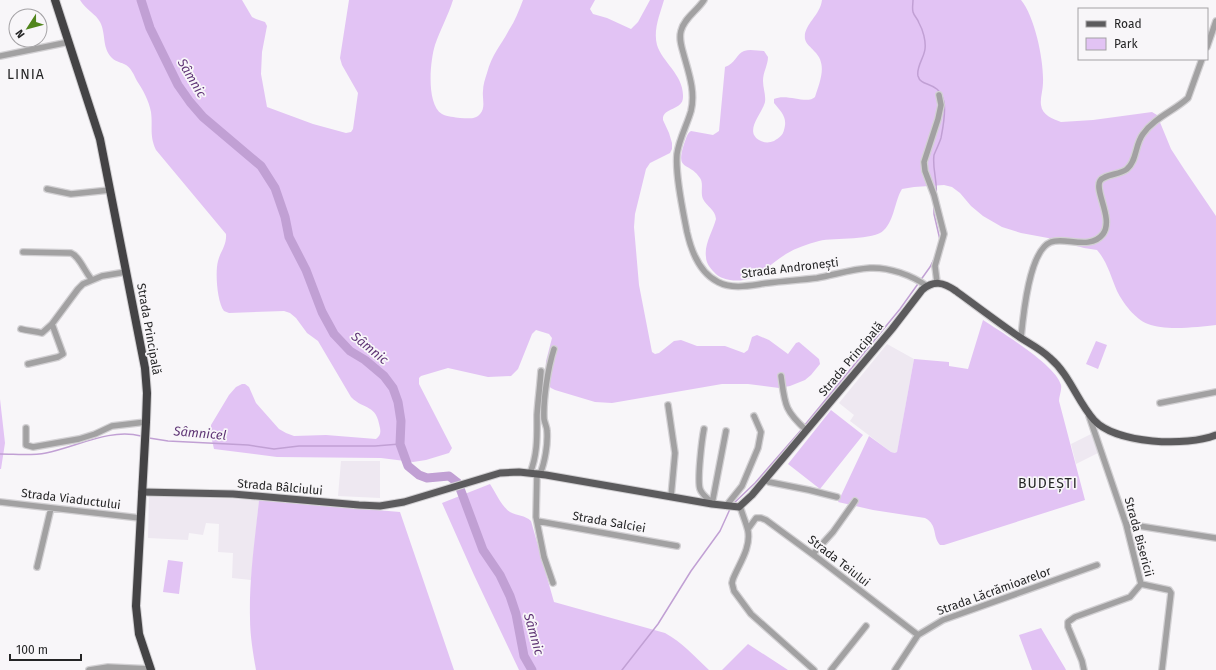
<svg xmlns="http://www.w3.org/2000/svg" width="1216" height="670" viewBox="0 0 1216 670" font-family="'Fira Sans',sans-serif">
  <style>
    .built { fill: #eee8f1 }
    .green { fill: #e2c3f4 }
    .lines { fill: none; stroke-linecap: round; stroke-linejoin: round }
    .stream { stroke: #c1a0d4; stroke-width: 1.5 }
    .river { stroke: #c1a0d4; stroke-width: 9 }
    .minor-casing { stroke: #d2d0d3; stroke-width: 8 }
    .major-casing { stroke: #d2d0d3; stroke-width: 9 }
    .highway-casing { stroke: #d2d0d3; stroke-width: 10 }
    .minor { stroke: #a2a1a2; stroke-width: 5.5 }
    .major { stroke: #5c5b5d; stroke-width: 7 }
    .highway { stroke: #444345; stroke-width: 8 }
    .labels { text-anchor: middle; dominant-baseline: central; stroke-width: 3.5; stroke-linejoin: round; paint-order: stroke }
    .street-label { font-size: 12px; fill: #252526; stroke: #f8f6f9 }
    .water-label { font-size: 13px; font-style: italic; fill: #5f3575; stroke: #f8f6f9 }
    .quarter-label { font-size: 14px; letter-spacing: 1px; fill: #252526; stroke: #f8f6f9 }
  </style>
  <rect width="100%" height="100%" fill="#f8f6f9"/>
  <path class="built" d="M887,344L914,359L897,453H895L891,452L850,421L854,415L839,403Z
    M1091,434L1098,453L1076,464L1071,444Z
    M341,461H380V498L338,496Z
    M149,496L259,500L251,580L232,578L233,553L218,552L219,524L206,523L203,535L189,533L188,540L148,538Z"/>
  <path class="green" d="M80,0H242L252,17L256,19L265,22L267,26L262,52L261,74L267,107L313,124L346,133L351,132L353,129L358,93L342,65L340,58L349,0H453C448,16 440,30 435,45C430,61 426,104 442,114C447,117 455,117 460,118C467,118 475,120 480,114C486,107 482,99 483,91C483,85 485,79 487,73C492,54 500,47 509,30C515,21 519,10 523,0H595L590,9L593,14L607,18L631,29L638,22L650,0H664C660,14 653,30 657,45C662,62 684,75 683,97C683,111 662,107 663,120L669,133L672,143V149L670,153L650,163L646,169L635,214L634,227L639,285L652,352L655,354L659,353L674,341L681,340L697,346H725L744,353L748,350L752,337L757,335L769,340L788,354L796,343L799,342L819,359L820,364L811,375L805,380L790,386L779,388L748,384H722L612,403L595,402L555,390L551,388L545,382L546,361L552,338L549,334L536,330L532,334L518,369L511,376L488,377L448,368L421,376L419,378V384L452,448L449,453L426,460L413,462L381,458L277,457L214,449L211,436V425L229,395L236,387L242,384H245L249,387L256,403L279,429L286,433L294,436L326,435L376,439C380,436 381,433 380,428C376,403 365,411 351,397L318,341L307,333L296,318L290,313L284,311L229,313L224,311C217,302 215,272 218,261C220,252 227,245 226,234L156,150C149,135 153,127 151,112C149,101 143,90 137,81C134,75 131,67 124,64C120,62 114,61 111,57C102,47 106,33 100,22C96,14 86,10 80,0Z
    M822,0H1021C1035,17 1044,61 1043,83C1043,90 1040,98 1041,105C1042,115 1053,119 1061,122L1093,120L1152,112L1157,115L1171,149L1184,169L1216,216V325C1198,327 1165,331 1148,324C1135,319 1123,303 1117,291C1111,277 1107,261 1097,250L1084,248L1048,238L1021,233L1002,227L983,216L971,206L960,193L952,187L944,185L914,187L902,189C895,200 894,221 884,230C874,241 835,237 819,241C807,244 796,248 786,254C767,266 754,284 730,280C724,279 718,277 714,272C710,268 706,263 706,257C704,244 713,231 716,219C715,209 707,207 703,199C700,192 704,184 700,178C689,161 675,172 684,144C686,139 687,133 691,131L713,135L719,131L725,67C735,64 737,53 744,51C750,49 758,51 764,51L768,57C768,65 763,72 763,81C763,88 766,95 765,102C762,114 744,131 759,140C764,143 769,143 774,141C779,138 783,135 784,130C788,117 781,112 774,103V99C787,93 807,105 815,97C820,81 828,64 814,51C811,47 806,44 805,39C803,25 820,16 822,0Z
    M983,320C1001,332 1056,365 1061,385C1062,390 1059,396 1059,401L1085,500L944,545H940C932,536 938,525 925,518L873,510L838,502L869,436L891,452L895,453L897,452L914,359L949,362V366L968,369Z
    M1096,341L1107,345L1098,369L1086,364Z
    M0,399L5,443L1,469H0Z
    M831,410L863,435L820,489L788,464Z
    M490,484C496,493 501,506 510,512C517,516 525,515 531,521L554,602L665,633C682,642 695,657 709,670H519L474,575L442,503Z
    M259,500L400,512L454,670H256C253,653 250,635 250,618C249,578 255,539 259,500Z
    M168,560L183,562L179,594L163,592Z
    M1041,628L1065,668L1066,670H1032L1019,635Z
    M748,644L788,670H722Z"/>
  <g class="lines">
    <path class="stream" d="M913,0C913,4 912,8 913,12C914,16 918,19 919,23C923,30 926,41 925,49C924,58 916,67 918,76C921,88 939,80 944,102C946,113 943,127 941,138C939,144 936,150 934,155C932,169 938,182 936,195
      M934,206V214L940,240
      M804,426L900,309L930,267L935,257
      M149,438L168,441L248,445L274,449L299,446H375L400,444
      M0,454C15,454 31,456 46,453C77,447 109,428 141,436
      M733,504L755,483L802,429
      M622,670L658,624L691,571L720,531L730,509"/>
    <path class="river" d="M141,0L150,28L178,85L190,102L203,117L261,166L275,188L285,217L289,237L306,270L322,312L334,334L350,351L365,360L384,376L393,388L398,402L401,421L400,444L408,466L419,475L427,478L449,476L458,483L483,550L500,575L510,596L516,614L524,656L532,670"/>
    <g class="minor-casing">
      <path id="minor" d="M704,0C697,11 684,18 681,31C679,38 681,45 683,52C688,71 696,91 691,111C687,125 679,139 677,154C675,175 683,211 687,232C691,250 700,273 718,282C733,290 752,285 768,283C784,281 801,280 817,278C834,275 852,269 870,268C889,267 911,275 927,286
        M1207,47L1216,21
        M0,56L69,42
        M47,189L71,194L110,190
        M23,252L71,253C79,256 85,272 92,280
        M937,282L935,266L944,234L934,195L925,171L924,162L938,119L941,105L939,95
        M21,329C28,331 35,331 42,333L52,324
        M1021,338C1023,317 1029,250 1051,242C1064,236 1090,251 1103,234C1114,219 1094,191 1100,181C1104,174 1120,175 1127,169C1137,161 1135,144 1143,134C1154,118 1174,111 1188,98L1202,59
        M28,364L58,357L63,354L52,324L78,289L83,284L102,276L126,272
        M781,376C785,404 784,410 806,430
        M1160,403L1216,392
        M668,405L675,453L671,497
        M26,428V445L33,447L79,439L95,434L112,426L146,422
        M704,429C702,439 697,480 700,489C702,495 709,499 712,504
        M530,473C538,454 537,434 537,415C538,400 540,386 541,371
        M537,473L536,517L544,557L553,583
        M540,474C545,462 548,444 547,431C547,427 545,424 544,419C543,399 548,368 554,349
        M765,480L769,482L809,490L837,497
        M0,502L140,518
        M712,504L726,431
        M726,506L742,486L758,448L761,432L754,416
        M740,506C742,514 746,522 748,531C751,548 739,564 733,579L732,583L734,591L751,614L814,670
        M537,521L677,546
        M1126,524L1216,538
        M748,529L756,518H761L766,520L819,559L918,635
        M813,554L833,532L855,501
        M37,567L51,508
        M1141,584L1169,590L1171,593L1162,670
        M89,670L108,667L151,669
        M831,670L866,626
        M895,670L918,635L943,620L1097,565
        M1084,670L1082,661L1068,627V622L1075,617L1130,597L1141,584L1126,524L1089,416"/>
    </g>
    <g class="major-casing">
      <path id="major" d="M142,492L233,494L359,505L380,506L404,502L500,473L519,472L546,475L712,504L739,507L752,495L892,329L922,290C934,280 943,282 956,291C975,305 995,320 1015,334C1026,342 1040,348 1050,358C1070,375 1077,401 1094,420C1116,444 1187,447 1216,435"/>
    </g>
    <g class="highway-casing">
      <path id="highway" d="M55,0L100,139L145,368L147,393L146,422L136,606L139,634L151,670"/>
    </g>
    <use href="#minor" class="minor"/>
    <use href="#major" class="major"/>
    <use href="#highway" class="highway"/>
  </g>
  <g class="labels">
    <g class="street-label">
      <text transform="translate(790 268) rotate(-7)">Strada Andronești</text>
      <text transform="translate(149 329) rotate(80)">Strada Principală</text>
      <text transform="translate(851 359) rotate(-50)">Strada Principală</text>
      <text transform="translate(280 487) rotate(5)">Strada Bâlciului</text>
      <text transform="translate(71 499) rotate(7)">Strada Viaductului</text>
      <text transform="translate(609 522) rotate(10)">Strada Salciei</text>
      <text transform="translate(1139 537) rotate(75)">Strada Bisericii</text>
      <text transform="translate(839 561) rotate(38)">Strada Teiului</text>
      <text transform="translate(994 591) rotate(-20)">Strada Lăcrămioarelor</text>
    </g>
    <g class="water-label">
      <text transform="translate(192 78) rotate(59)">Sâmnic</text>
      <text transform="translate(370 348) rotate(39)">Sâmnic</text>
      <text transform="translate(200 433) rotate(5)">Sâmnicel</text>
      <text transform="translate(534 634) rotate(74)">Sâmnic</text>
    </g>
    <g class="quarter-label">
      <text x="26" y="74">LINIA</text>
      <text x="1048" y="483">BUDEȘTI</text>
    </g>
  </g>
  <rect x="1078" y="8" width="130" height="52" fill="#f8f6f9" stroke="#a4a2a5"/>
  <rect x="1086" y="21" width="20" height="6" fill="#5c5b5d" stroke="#a4a2a5"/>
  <text x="1114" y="28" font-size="12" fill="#252526">Road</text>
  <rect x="1086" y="38" width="20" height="12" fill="#e2c3f4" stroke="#a4a2a5"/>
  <text x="1114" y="48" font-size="12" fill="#252526">Park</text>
  <g transform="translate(28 28) rotate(234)"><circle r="19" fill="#f8f6f9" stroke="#a4a2a5"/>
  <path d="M0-3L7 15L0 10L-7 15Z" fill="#51851c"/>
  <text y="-6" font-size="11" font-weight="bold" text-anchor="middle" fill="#252526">N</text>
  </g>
  <path d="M10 654v6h71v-6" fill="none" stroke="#252526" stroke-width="2"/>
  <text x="16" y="654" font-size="12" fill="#252526" stroke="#f8f6f9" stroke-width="3" paint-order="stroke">100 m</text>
</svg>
